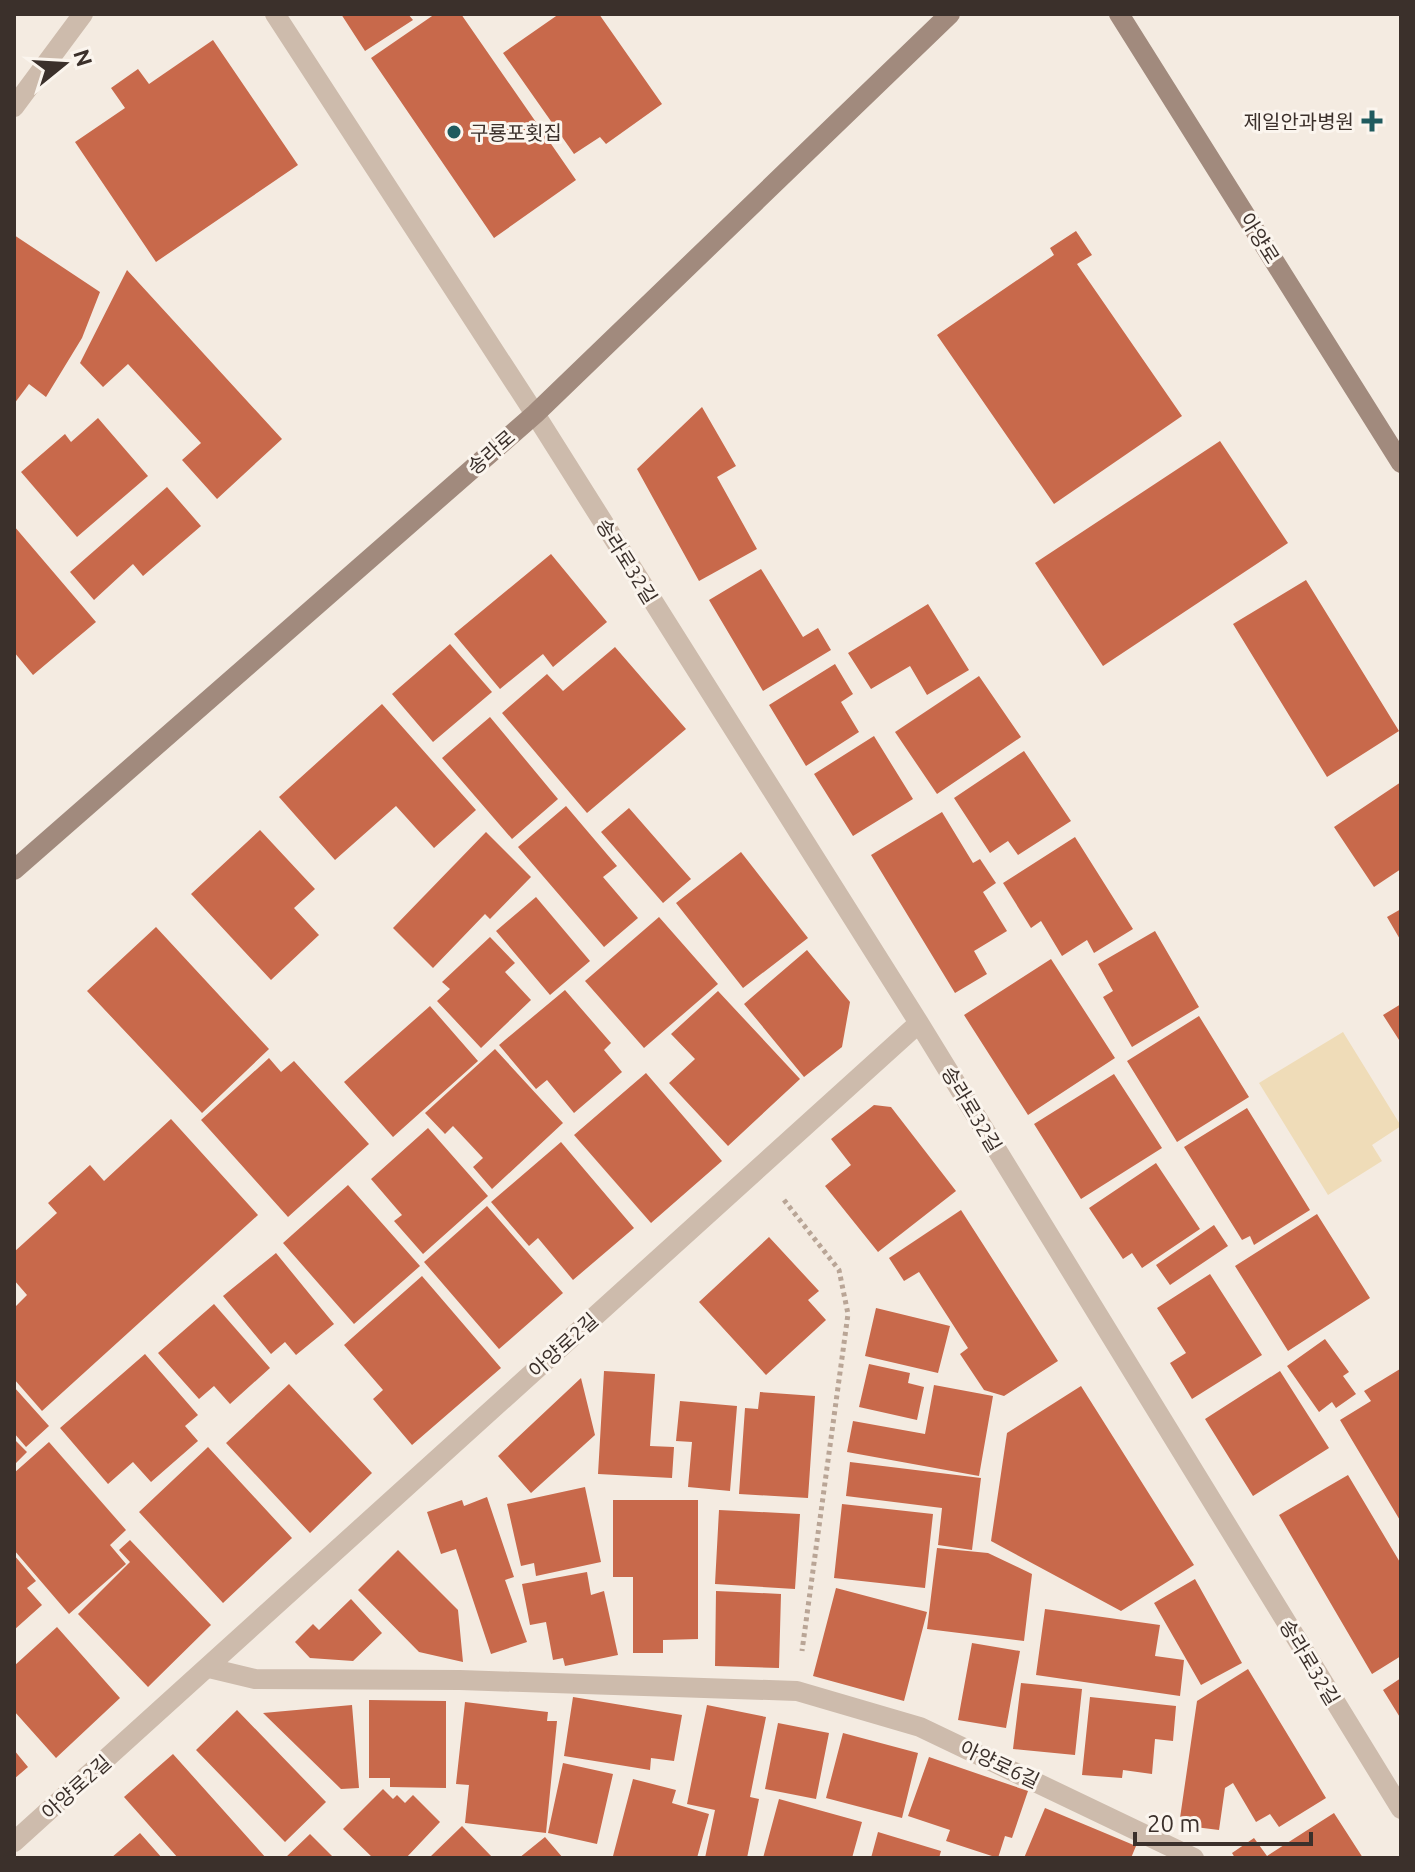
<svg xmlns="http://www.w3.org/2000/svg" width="1415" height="1872" viewBox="0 0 1415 1872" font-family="Ubuntu,'Noto Sans KR',sans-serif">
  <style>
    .sand { fill: #efdcb8 }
    .building { fill: #c8694b }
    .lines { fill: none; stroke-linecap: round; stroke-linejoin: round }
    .path { stroke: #b9a596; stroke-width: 5; stroke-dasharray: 4 4; stroke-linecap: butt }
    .lane { stroke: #cdbbac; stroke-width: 20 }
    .street { stroke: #cdbbac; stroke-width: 20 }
    .secondary { stroke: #a18a7d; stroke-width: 20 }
    .poi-dot { fill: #1f5a5e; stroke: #fbf5ee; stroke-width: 3 }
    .labels { text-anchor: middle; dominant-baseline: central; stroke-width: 6; stroke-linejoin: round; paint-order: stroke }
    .poi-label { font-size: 20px; fill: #3b302b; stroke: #fbf5ee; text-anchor: end }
    .street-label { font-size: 20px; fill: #3b302b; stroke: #fbf5ee }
  </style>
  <rect width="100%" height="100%" fill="#f4ebe1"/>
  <path class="sand" d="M1343,1032L1401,1126L1372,1145L1382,1161L1328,1195L1259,1083Z"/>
  <path class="building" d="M341,14H408L413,20L365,51Z
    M435,14H461L576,180L494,238L371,58Z
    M559,14H599L662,104L606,144L600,137L574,154L503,53Z
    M213,40L298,165L156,262L75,142L125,108L111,88L138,69L149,84Z
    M1076,231L1092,255L1077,264L1182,416L1054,504L937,335L1054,255L1050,248Z
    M14,235L100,292L82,338L46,397L29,384L14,404Z
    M127,270L282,439L217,499L182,460L201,443L128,364L103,387L80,363Z
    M702,407L736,466L717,477L757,549L699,581L637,469Z
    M98,418L148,476L77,537L21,472L65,434L71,442Z
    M1220,441L1288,543L1103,666L1035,563Z
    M167,487L201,526L143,576L133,564L94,600L70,572Z
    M14,526L96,622L33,675L14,652Z
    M551,554L607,622L553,667L543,654L500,689L454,634Z
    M761,569L803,637L818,628L831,650L763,691L709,600Z
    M1306,580L1399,731L1327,777L1233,624Z
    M928,604L969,670L927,695L910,666L871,689L848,653Z
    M450,644L492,692L433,742L392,694Z
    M615,647L686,729L587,813L502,713L547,674L563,691Z
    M835,664L853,694L841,702L859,732L806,766L769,705Z
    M979,676L1021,737L937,794L895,732Z
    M382,704L476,810L434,848L396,806L335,860L279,797Z
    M490,717L558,799L512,839L442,758Z
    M874,736L913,799L853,836L814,774Z
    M1024,751L1071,821L1018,855L1008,841L990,853L954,798Z
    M1401,782V869L1374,887L1334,827Z
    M566,806L617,866L603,877L638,918L604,947L518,847Z
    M629,808L691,879L663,903L601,832Z
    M942,812L973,863L980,859L996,883L983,892L1007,931L974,951L987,974L955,993L871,855Z
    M260,830L315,889L294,908L319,935L271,980L191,894Z
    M486,832L531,877L490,919L485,914L433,968L393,928Z
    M1075,837L1133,929L1094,953L1087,940L1062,956L1041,921L1031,928L1003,883Z
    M741,852L808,938L743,988L676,903Z
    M536,897L590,961L550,995L496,931Z
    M1401,909V941L1387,917Z
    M659,917L718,984L644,1048L585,981Z
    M156,927L269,1049L202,1113L87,991Z
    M1155,931L1199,1007L1132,1047L1103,997L1113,991L1098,964Z
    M490,937L515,963L505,972L531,1000L481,1048L437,1001L450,989L442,982Z
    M807,950L850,1002L842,1047L804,1077L744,1004Z
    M1051,959L1115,1058L1028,1115L964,1015Z
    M565,990L611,1043L604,1050L622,1072L574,1113L547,1080L536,1089L499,1045Z
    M718,991L800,1079L728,1146L669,1083L695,1059L671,1034Z
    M1401,1004V1043L1383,1015Z
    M430,1006L478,1061L393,1137L344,1082Z
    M1199,1016L1249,1097L1177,1142L1127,1061Z
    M495,1049L563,1123L492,1189L473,1167L483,1158L453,1126L445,1134L425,1113Z
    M269,1058L281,1072L294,1061L369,1144L288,1217L201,1120Z
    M646,1073L722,1161L651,1223L574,1135Z
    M1114,1074L1162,1148L1081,1199L1034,1124Z
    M874,1105L891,1107L956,1191L878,1252L825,1186L851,1165L831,1139Z
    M1247,1108L1310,1210L1254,1245L1250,1236L1242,1240L1184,1147Z
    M171,1119L258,1215L42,1411L14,1379V1308L27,1295L14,1280V1252L57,1213L48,1203L90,1165L104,1181Z
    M428,1128L488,1196L423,1254L394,1221L402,1215L371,1179Z
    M561,1142L634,1228L573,1280L538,1238L529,1246L491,1202Z
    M1156,1163L1200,1229L1142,1268L1132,1253L1123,1259L1089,1208Z
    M348,1185L420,1266L354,1324L283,1243Z
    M487,1206L563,1293L499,1349L424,1262Z
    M961,1210L1058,1361L1004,1396L984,1390L960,1354L968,1348L919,1272L904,1281L889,1258Z
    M1317,1214L1370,1298L1288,1351L1235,1266Z
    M1214,1225L1228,1246L1170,1285L1156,1265Z
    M769,1237L819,1291L808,1300L826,1320L766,1375L699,1302Z
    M276,1253L334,1324L296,1355L285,1342L271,1354L223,1296Z
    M1210,1274L1262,1355L1192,1399L1170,1363L1186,1353L1157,1308Z
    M422,1276L501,1368L412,1445L373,1399L383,1390L344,1345Z
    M214,1304L270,1368L230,1404L214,1386L199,1399L158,1353Z
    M876,1308L950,1326L938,1373L865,1356Z
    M1325,1339L1349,1372L1343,1376L1356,1394L1336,1408L1332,1402L1319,1412L1287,1366Z
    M145,1354L198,1415L185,1426L198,1441L151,1482L133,1462L108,1484L60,1428Z
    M869,1364L910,1373L908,1383L924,1387L917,1420L859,1407Z
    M1400,1369L1401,1372V1522L1340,1420L1371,1401L1364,1391Z
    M604,1371L655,1374L650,1446L674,1447L672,1478L598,1474Z
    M1280,1371L1329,1448L1253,1496L1205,1419Z
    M581,1378L595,1435L531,1493L498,1456Z
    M289,1384L372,1473L310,1533L226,1443Z
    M934,1385L993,1396L979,1476L847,1452L853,1421L925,1434Z
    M1081,1386L1194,1565L1121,1611L991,1541L1007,1433Z
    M14,1387L49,1426L26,1447L14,1433Z
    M760,1392L815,1396L808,1498L739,1494L745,1408L758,1409Z
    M680,1401L737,1406L730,1491L688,1487L692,1442L676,1441Z
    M14,1439L27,1452L14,1465Z
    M49,1442L126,1530L110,1545L126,1564L69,1614L14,1550V1473Z
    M208,1447L292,1538L223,1603L139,1512Z
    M850,1462L981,1478L972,1550L938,1545L942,1508L846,1496Z
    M1348,1475L1401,1564V1656L1372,1674L1279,1515Z
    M585,1487L601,1562L536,1576L534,1563L521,1566L507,1504Z
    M487,1497L514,1577L505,1580L527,1642L491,1654L456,1549L441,1554L427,1512L462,1500L464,1506Z
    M613,1500H698V1639L663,1640V1653H633V1577H613Z
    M842,1504L933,1514L925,1588L834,1578Z
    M719,1510L800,1514L795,1589L715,1584Z
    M130,1540L211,1625L148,1687L78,1614L130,1562L119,1550Z
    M937,1548L988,1553L1032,1574L1024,1641L927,1629Z
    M398,1550L458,1610L463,1662L419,1652L358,1590Z
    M14,1555L36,1581L27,1588L42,1605L14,1630Z
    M587,1572L591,1595L604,1591L618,1655L565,1666L563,1658L553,1660L546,1622L530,1625L522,1584Z
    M1195,1579L1242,1663L1201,1685L1154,1603Z
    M836,1588L927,1612L904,1701L813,1676Z
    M716,1591L781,1594L779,1668L715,1666Z
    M351,1599L382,1633L353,1661L310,1658L295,1642L313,1624L319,1630Z
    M1045,1609L1160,1625L1155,1656L1184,1660L1180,1696L1036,1675Z
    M57,1627L120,1698L56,1758L14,1711V1666Z
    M972,1643L1020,1651L1006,1728L958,1720Z
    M1248,1669L1326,1798L1279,1827L1270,1814L1256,1822L1233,1783L1225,1788L1219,1830L1179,1825L1197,1701Z
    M1401,1678V1719L1383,1690Z
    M1021,1683L1082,1689L1075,1755L1013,1749Z
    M573,1697L682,1715L674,1761L651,1758L650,1770L564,1756Z
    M1090,1697L1176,1706L1173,1741L1155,1739L1152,1774L1123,1770L1122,1778L1082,1775Z
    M369,1700L446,1701V1788L390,1787V1778H369Z
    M465,1702L548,1712L547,1721H557L546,1833L465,1823L469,1785L456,1784Z
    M352,1705L359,1788L341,1789L263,1713Z
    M707,1705L766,1717L750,1797L759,1799L747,1858H705L715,1810L687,1804Z
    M237,1710L326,1802L285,1842L196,1750Z
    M778,1723L829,1733L816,1799L765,1789Z
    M843,1733L918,1753L902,1818L826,1798Z
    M14,1750L28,1767L14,1779Z
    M173,1754L266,1858H178L124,1797Z
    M929,1757L1028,1791L1012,1838L1005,1836L998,1858L946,1841L950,1830L908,1816Z
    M563,1763L613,1774L597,1844L548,1833Z
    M633,1779L676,1790L672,1803L709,1814L697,1858L613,1856Z
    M383,1789L393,1799L397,1795L405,1803L413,1795L440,1822L406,1858H373L343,1829Z
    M779,1799L862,1822L852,1858H763Z
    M1045,1808L1136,1846L1131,1858H1024Z
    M1334,1813L1363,1858H1235L1232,1853L1254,1838L1267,1856Z
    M462,1826L493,1858H429Z
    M878,1832L941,1851L939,1858H871Z
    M140,1833L162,1858H111Z
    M310,1834L334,1858H285Z
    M545,1837L563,1858H519Z"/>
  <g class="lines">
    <path class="path" d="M784,1200L839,1270L848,1314L802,1651"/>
    <path class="lane" d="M209,1668L255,1679L460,1680L797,1691L920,1727L1194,1858"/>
    <path class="street" d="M275,14L535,414L919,1023L1401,1809
      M14,107L83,14
      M14,1842L919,1023"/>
    <path class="secondary" d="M1119,14L1401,463
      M14,870L535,414L950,14"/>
  </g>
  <g class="poi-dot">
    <path d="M1368 109h8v8h8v8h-8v8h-8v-8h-8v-8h8z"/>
    <circle cx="454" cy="132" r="8"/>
  </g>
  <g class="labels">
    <g class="poi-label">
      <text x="1354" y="121">제일안과병원</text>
      <text x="470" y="132" text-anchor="start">구룡포횟집</text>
    </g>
    <g class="street-label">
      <text transform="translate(1260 238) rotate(58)">아양로</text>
      <text transform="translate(491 452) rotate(-41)">송라로</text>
      <text transform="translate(627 561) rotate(58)">송라로32길</text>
      <text transform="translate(972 1109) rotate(59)">송라로32길</text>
      <text transform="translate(563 1345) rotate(-42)">아양로2길</text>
      <text transform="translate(1310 1662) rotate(59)">송라로32길</text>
      <text transform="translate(1000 1764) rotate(25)">아양로6길</text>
      <text transform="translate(76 1787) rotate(-42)">아양로2길</text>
    </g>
  </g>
  <rect width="1415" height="1872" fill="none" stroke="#3b302b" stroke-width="32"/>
  <g transform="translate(64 64) rotate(72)" stroke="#fbf5ee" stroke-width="6" paint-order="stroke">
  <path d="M0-6L14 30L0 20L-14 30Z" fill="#3b302b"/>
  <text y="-12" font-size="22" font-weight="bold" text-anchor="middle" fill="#3b302b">N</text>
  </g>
  <path d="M1135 1832v12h176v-12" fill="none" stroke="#3b302b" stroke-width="4"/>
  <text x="1147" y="1832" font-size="24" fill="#3b302b" stroke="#fbf5ee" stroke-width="6" paint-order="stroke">20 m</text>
</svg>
